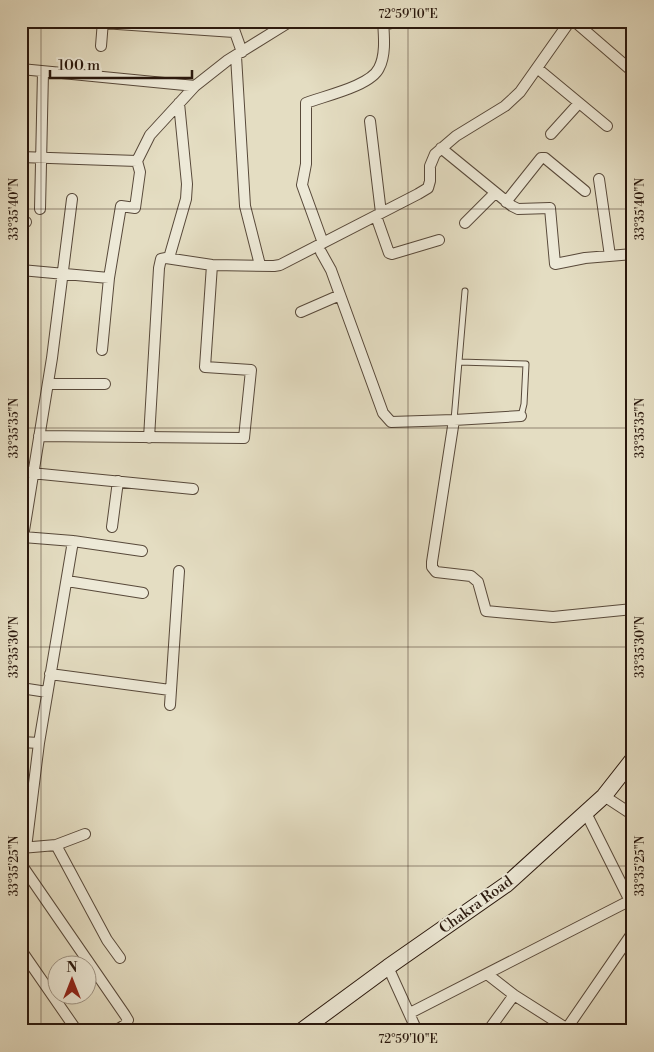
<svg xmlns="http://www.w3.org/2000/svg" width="654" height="1052" viewBox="0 0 654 1052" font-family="'Libre Bodoni',serif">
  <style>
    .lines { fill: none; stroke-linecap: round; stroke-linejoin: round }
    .lane-casing { stroke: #58493a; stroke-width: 7 }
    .street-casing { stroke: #58493a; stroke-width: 12 }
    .secondary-casing { stroke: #2a180d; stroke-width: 17 }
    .lane { stroke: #ede9d7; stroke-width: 5 }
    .street { stroke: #ede9d7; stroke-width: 10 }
    .secondary { stroke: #ede9d7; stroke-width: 15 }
    .ticks { fill: none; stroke: #2a180d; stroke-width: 1; stroke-opacity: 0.45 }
    .labels { text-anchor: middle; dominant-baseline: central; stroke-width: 4; stroke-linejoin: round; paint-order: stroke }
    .street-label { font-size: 15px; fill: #2a180d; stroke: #ede9d7 }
    .neatline { fill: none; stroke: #2a180d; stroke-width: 2 }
    .ticks-label { font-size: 12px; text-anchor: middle; fill: #2a180d }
  </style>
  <rect width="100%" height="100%" fill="#e4ddc2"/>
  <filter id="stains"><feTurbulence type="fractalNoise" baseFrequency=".004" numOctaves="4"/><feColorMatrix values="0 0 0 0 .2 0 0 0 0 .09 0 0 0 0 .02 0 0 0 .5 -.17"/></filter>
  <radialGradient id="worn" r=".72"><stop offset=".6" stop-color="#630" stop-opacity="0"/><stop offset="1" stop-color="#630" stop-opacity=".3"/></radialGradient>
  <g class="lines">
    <g class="lane-casing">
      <path id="lane" d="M459,362L526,364L524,404L521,416
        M454,420L465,291"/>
    </g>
    <g class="street-casing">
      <path id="street" d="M231,21L242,52
        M498,21L508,22
        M574,21L633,72
        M103,23L234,32
        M384,25L399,21
        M101,46L103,21
        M236,56L245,206L260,265
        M537,68L607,126
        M21,69L195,86
        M370,121L381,213
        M551,134L579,103
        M441,148L512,206L518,209L550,208L555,264L585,258L633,254
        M21,157L137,161L150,135L195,86L228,60L291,21
        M599,179L610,256
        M506,202L541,158H545L585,191
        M40,209L43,72
        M376,216L389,253L392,254L439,240
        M21,222H26
        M465,223L495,193
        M323,243L302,185L306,164V103C324,96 371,86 379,68C386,55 384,36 383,21
        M321,252L331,270L383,413L391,422L454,420L521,416
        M169,258L186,199L187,184L179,103
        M21,270L109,278
        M301,312L340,295
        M102,350L109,278L121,206L135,208L140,172L137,161
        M48,384H105
        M454,420L432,562V567L436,572L471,576L478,582L486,611L553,617L633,609
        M39,436L244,438L251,370L205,367L212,265
        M149,438L159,268L161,259L166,258L212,265L274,266L280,265L418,194L428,188L430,181V166L435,154L456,136L505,106L520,92L570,21
        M21,472L193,489
        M112,527L118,481
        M23,537L73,541L142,551
        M21,549L52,358L72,199
        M67,581L143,593
        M50,674L170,690
        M21,688L47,692
        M170,705L179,571
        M21,742L39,743
        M604,796L633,815
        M586,813L633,907
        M56,845L107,940L120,958
        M21,848L56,845L85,834
        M26,848L39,743L73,541
        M21,864L125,1015L128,1020L125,1025L115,1031
        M21,950L77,1031
        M388,967L417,1031
        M487,974L514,995L566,1028
        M410,1013L629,901
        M488,1031L514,995
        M565,1031L633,932"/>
    </g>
    <g class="secondary-casing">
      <path id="secondary" d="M301,1031L388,967L507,884L604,796L633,759"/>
    </g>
    <use href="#lane" class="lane"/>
    <use href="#street" class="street"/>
    <use href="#secondary" class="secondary"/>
  </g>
  <path class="ticks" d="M41,21V1031M408,21V1031M21,209H633M21,428H633M21,647H633M21,866H633"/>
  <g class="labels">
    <g class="street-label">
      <text transform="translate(476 905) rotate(-36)">Chakra Road</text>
    </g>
  </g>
  <rect width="654" height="1052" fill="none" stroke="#e4ddc2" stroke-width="55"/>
  <g transform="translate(72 980)"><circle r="24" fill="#ede9d7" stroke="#9f9586"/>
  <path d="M0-4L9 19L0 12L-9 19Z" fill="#8f2418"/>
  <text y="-8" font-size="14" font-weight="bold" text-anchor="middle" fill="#2a180d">N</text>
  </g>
  <path d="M50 70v8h142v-8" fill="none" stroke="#2a180d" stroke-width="2.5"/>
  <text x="58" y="70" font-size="15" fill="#2a180d" stroke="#ede9d7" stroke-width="4" paint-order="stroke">100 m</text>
  <rect x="28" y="28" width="598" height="996" class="neatline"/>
  <g class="ticks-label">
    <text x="408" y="18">72°59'10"E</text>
    <text transform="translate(14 209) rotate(-90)" y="4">33°35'40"N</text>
    <text transform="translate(640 209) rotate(-90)" y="4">33°35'40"N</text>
    <text transform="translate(14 428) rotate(-90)" y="4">33°35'35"N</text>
    <text transform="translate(640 428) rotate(-90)" y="4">33°35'35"N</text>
    <text transform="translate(14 647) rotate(-90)" y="4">33°35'30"N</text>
    <text transform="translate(640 647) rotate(-90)" y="4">33°35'30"N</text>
    <text transform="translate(14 866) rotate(-90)" y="4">33°35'25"N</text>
    <text transform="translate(640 866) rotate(-90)" y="4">33°35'25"N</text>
    <text x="408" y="1043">72°59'10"E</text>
  </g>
  <rect width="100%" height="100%" filter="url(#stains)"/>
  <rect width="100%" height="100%" fill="url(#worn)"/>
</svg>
